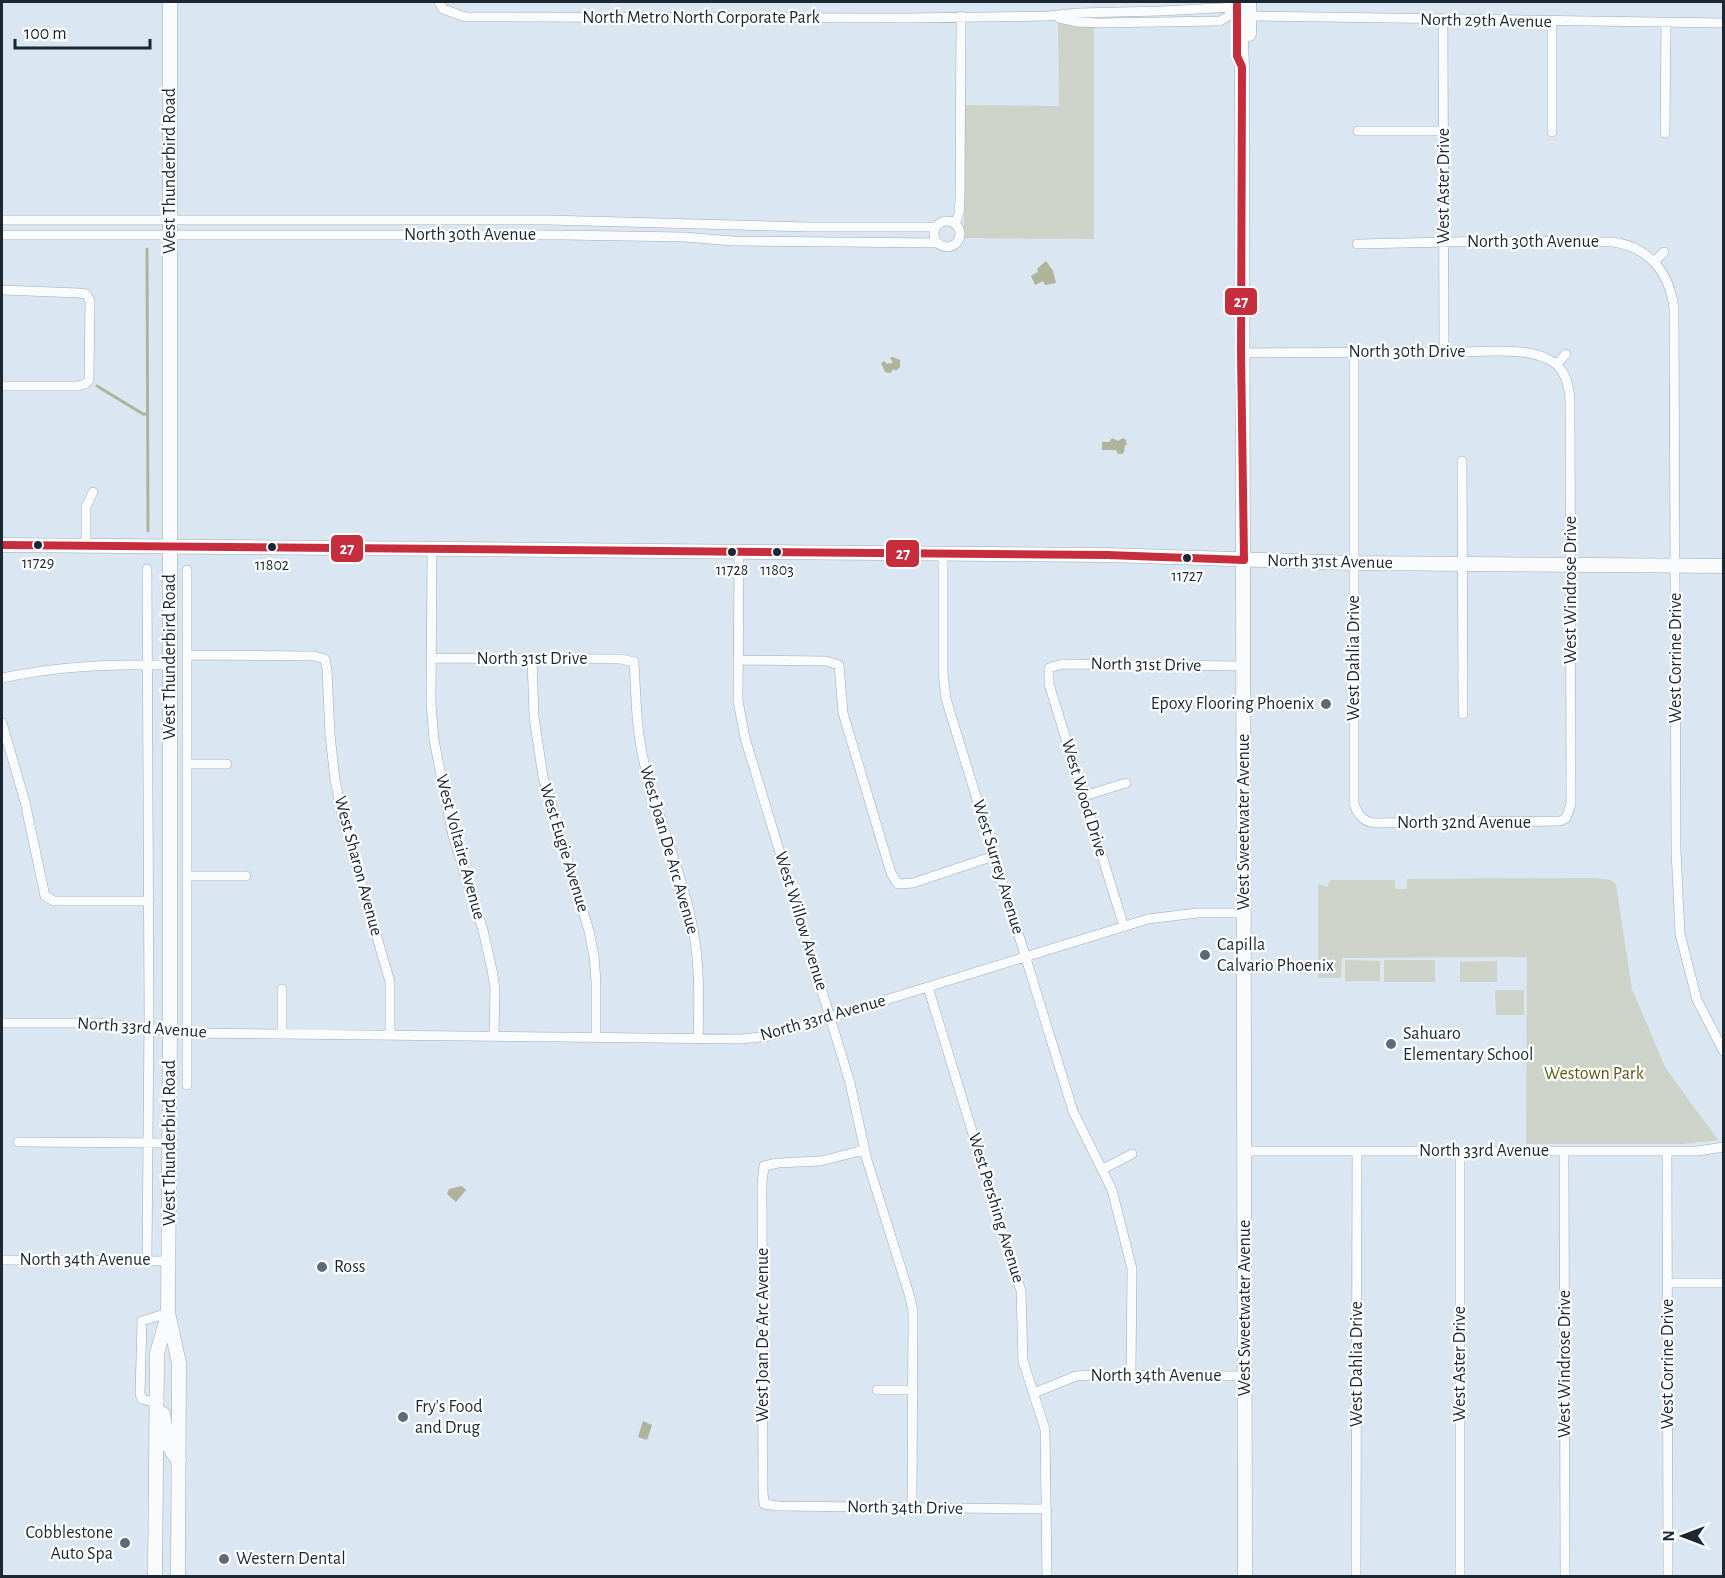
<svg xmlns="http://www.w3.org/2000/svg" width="1725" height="1578" viewBox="0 0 1725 1578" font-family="'Alegreya Sans',sans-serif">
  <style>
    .green { fill: #cdd3c9 }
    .water { fill: #afb39a }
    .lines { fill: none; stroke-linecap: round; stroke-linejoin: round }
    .stream { stroke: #afb39a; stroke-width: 3 }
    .street-casing { stroke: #a0abb5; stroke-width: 10 }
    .secondary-casing { stroke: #a0abb5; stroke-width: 15 }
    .street { stroke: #f9fbfd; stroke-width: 9 }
    .secondary { stroke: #f9fbfd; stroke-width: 14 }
    .bus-1-casing { stroke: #fff; stroke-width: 12 }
    .bus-1 { stroke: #c62d3d; stroke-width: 8 }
    .bus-dot { fill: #1c2731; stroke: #fff; stroke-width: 2 }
    .poi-dot { fill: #5e6a75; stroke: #fff; stroke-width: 2 }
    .labels { text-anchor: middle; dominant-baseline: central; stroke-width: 4.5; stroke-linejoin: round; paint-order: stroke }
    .bus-label { font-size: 16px; fill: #1c2731; stroke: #fff }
    .street-label { font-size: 18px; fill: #1c2731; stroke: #fff }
    .poi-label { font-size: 18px; fill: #1c2731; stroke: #fff; text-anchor: start }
    .park-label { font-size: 18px; fill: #5b5b18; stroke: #fff }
    .line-badge { stroke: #fff; stroke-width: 2 }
    .badge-label { font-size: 16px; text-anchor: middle; font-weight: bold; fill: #fff }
  </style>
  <rect width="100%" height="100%" fill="#dae6f2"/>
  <path class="green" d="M1058,22L1094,28V239L964,238L965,105L1059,106Z
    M1595,878L1611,880L1616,885L1632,989L1665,1067L1718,1140L1683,1144H1526L1527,957L1342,958L1341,978H1318V884L1327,887L1331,880H1395V889H1407V879Z
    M1345,960L1380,961V981H1345Z
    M1384,960H1435V982H1384Z
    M1497,961V982H1460V962Z
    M1495,990H1524V1015H1496Z"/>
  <path class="water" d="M1046,261L1053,271L1056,283L1045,285L1043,281L1035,285L1031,276L1038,272L1037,269Z
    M893,357L900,360V367L896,371L894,369L890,373L885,372L881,363L884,361L887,364L889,363L890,364L893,362L890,358Z
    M1112,438L1118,441L1123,438L1126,440L1127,445H1125L1124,452L1122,454H1118L1116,450H1102V442H1109Z
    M462,1186L466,1190L456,1202L447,1194L449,1189Z
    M643,1421L652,1425L647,1440L638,1437Z"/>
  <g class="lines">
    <path class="stream" d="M147,249L148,531
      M97,386L143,414H147"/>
    <g class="street-casing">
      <path id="street" d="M439,2L443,9L465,17L908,18L1048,16L1078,13L1161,11L1236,7
        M1249,16L1724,23
        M1059,18L1077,22L1100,23L1220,21L1230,15L1236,7
        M1443,20L1444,352
        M1552,21V132
        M1358,131H1443
        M1665,133L1666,23
        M2,220H548L809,227H936
        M934 234a13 13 0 1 1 26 0a13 13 0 1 1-26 0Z
        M955,224L959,214L960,200L961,16
        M2,235H563L684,237L734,241L938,243
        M1357,244L1496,241L1613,242C1649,247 1670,273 1674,309L1676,850L1680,934L1697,1000L1724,1052
        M1655,261L1664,252
        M2,290L79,293L86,294L90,301L89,380L85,384L78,386H2
        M1241,353C1313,352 1385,352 1457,352C1484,352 1524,347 1548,359C1565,367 1569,384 1570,401L1571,804L1566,818L1560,821L1373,823C1362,820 1358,815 1354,804V352
        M1557,364L1566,354
        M1462,461L1463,714
        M86,546V507L93,492
        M432,549L431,704L434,740L453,836L483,930L492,970L495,989L494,1036
        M739,552L738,701L745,738L850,1083L867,1160L910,1297L913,1311L912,1508
        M943,554V673L946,699L1073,1111L1112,1190L1132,1269L1131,1374
        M147,569L149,1015L147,1261
        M187,570V1085
        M187,655L314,656L325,659L327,670L330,735L335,780L343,820L390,982V1035
        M431,658L621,659L634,662C636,694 636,726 643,758C656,816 682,871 693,929C700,965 699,1003 698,1039
        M532,659L534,717L543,777L589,931L594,956L596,982V1037
        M738,660L826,661L839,665L843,713L891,873L898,884L913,883L994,856
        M2,678C58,666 112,664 170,665
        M2,723L25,802L45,896L54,901H149
        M187,764H227
        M1084,796L1126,783
        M187,876H246
        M1124,927L1049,684V668L1062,664L1244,666
        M928,987L1021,1291L1023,1361L1045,1429L1047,1576
        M282,989V1034
        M2,1023H101L187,1033L742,1039L769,1036L1148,919L1197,913H1244
        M18,1142L170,1143
        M864,1150L821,1161L778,1163L764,1166L762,1184L763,1492L764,1504L779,1506L1047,1509
        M1245,1151H1697L1724,1147
        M1564,1151L1565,1576
        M1667,1151L1668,1576
        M1103,1169L1132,1154
        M2,1260L169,1261
        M1668,1283H1724
        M877,1390H913
        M1034,1393L1076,1376L1092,1375L1246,1376
        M156,1403L142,1399L140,1394L142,1321L168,1313
        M1356,1576L1357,1151
        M1460,1576V1151"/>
    </g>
    <g class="secondary-casing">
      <path id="secondary" d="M170,2V1031L168,1313L179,1363L178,1576
        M1249,2V34
        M1236,7L1240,23L1242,67L1245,1576
        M2,545L1107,555L1354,563L1724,566
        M163,1414C167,1436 163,1442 179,1461
        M155,1576L157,1353L168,1315"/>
    </g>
    <use href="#street" class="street"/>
    <use href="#secondary" class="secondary"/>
    <g class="bus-1-casing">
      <path id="bus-1" d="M2,545L1107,555L1244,560L1241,353L1242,67L1237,56V2"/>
    </g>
    <use href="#bus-1" class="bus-1"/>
  </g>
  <g class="bus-dot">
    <circle cx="38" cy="545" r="5"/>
    <circle cx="272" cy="547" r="5"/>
    <circle cx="732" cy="552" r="5"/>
    <circle cx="777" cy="552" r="5"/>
    <circle cx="1187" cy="558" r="5"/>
  </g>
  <g class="poi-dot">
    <circle cx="1326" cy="704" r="6"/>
    <circle cx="1205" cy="955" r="6"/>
    <circle cx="1391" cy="1044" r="6"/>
    <circle cx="322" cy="1267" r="6"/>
    <circle cx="403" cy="1417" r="6"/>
    <circle cx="125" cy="1543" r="6"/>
    <circle cx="224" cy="1559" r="6"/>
  </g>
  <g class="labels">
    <g class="bus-label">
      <text x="38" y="563">11729</text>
      <text x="272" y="565">11802</text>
      <text x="732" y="570">11728</text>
      <text x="777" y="570">11803</text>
      <text x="1187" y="576">11727</text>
    </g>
    <g class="street-label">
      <text x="701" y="18">North Metro North Corporate Park</text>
      <text transform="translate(1486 21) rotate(1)">North 29th Avenue</text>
      <text transform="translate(170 171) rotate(-90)">West Thunderbird Road</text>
      <text transform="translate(1444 186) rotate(-90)">West Aster Drive</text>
      <text x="470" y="235">North 30th Avenue</text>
      <text x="1533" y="242">North 30th Avenue</text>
      <text x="1407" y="352">North 30th Drive</text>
      <text transform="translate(1330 562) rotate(1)">North 31st Avenue</text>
      <text transform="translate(1571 590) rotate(-90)">West Windrose Drive</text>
      <text transform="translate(170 657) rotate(-90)">West Thunderbird Road</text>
      <text transform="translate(1354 658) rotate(-90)">West Dahlia Drive</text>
      <text transform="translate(1676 658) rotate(-90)">West Corrine Drive</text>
      <text x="532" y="659">North 31st Drive</text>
      <text transform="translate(1146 665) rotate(1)">North 31st Drive</text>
      <text transform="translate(1084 798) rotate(73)">West Wood Drive</text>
      <text transform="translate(1244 822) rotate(-90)">West Sweetwater Avenue</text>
      <text x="1464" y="823">North 32nd Avenue</text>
      <text transform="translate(460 847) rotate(75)">West Voltaire Avenue</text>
      <text transform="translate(564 848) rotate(73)">West Eugie Avenue</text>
      <text transform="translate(669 850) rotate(74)">West Joan De Arc Avenue</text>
      <text transform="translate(358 866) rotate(75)">West Sharon Avenue</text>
      <text transform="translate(998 867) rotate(73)">West Surrey Avenue</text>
      <text transform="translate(801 921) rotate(73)">West Willow Avenue</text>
      <text transform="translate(823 1018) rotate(-16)">North 33rd Avenue</text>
      <text transform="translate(142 1028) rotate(4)">North 33rd Avenue</text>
      <text transform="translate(170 1143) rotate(-90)">West Thunderbird Road</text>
      <text x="1484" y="1151">North 33rd Avenue</text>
      <text transform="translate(996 1208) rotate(73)">West Pershing Avenue</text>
      <text x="85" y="1260">North 34th Avenue</text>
      <text transform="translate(1245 1308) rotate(-90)">West Sweetwater Avenue</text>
      <text transform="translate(763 1335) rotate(-90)">West Joan De Arc Avenue</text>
      <text transform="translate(1357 1364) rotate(-90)">West Dahlia Drive</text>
      <text transform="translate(1460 1364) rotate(-90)">West Aster Drive</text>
      <text transform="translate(1565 1364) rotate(-90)">West Windrose Drive</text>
      <text transform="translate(1668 1364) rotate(-90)">West Corrine Drive</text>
      <text x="1156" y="1376">North 34th Avenue</text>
      <text transform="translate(905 1508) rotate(1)">North 34th Drive</text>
    </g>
    <g class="poi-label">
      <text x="1314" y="704" text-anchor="end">Epoxy Flooring Phoenix</text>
      <text x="1217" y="945">Capilla<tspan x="1217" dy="21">Calvario Phoenix</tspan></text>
      <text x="1403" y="1034">Sahuaro<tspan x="1403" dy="21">Elementary School</tspan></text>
      <text x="334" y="1267">Ross</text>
      <text x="415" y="1407">Fry's Food<tspan x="415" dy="21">and Drug</tspan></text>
      <text x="113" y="1533" text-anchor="end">Cobblestone<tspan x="113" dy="21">Auto Spa</tspan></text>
      <text x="236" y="1559">Western Dental</text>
    </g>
    <g class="park-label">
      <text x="1594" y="1074">Westown Park</text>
    </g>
  </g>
  <g class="line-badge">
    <rect x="1224" y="287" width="34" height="29" rx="6" fill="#c62d3d"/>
    <rect x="330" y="534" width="34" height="29" rx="6" fill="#c62d3d"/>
    <rect x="885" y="539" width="35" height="29" rx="6" fill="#c62d3d"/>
  </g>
  <g class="badge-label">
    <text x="1241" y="307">27</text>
    <text x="347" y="554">27</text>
    <text x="903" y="559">27</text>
  </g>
  <rect width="1725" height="1578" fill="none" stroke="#1c2731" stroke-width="6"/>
  <g transform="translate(1683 1536) rotate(270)" stroke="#ffffff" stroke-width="4.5" paint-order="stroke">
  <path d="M0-4.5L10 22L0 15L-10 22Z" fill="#1c2731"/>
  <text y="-9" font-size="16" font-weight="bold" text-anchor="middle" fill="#1c2731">N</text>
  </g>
  <path d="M15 39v9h135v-9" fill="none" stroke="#1c2731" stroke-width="3"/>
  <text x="24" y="39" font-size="18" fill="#1c2731" stroke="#ffffff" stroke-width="4.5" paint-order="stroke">100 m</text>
</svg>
